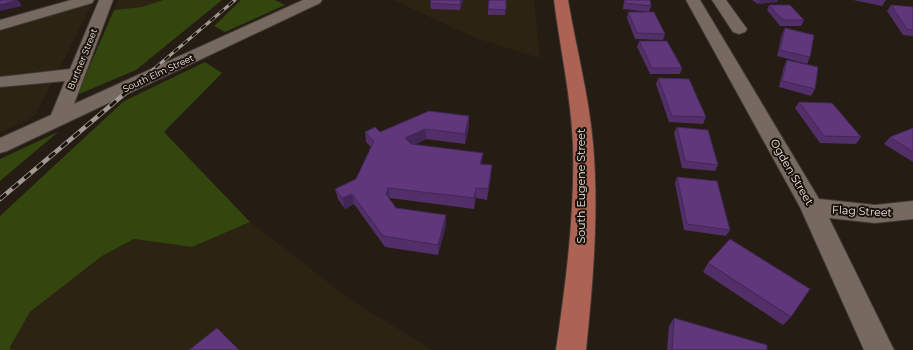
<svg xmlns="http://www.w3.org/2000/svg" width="913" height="350" viewBox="0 0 913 350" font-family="Montserrat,sans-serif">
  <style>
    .commercial { fill: #2c2313 }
    .green { fill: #32460e }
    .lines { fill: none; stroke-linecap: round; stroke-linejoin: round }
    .minor-casing { stroke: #403834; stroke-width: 2 }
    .major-casing { stroke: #403834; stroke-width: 2 }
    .minor { fill: #756960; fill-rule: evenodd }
    .major { fill: #ad6353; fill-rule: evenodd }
    .rail-far1-casing { stroke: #a19993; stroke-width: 3 }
    .rail-casing { stroke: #a19993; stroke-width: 4.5 }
    .rail-far1 { stroke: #1b130b; stroke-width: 2; stroke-dasharray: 6; stroke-linecap: butt }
    .rail { stroke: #1b130b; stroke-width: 3; stroke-dasharray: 8; stroke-linecap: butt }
    .wall { fill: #522f69 }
    .shaded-wall { fill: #422655 }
    .building { fill: #5f377a; stroke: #422655 }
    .labels { text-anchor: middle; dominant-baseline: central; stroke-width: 4; stroke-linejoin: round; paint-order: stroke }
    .far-street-label { font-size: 9px; fill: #f0e9e4; stroke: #1b130b }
    .street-label { font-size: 11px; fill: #f0e9e4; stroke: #1b130b }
  </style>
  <rect width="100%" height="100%" fill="#251c13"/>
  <path class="commercial" d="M119,0H163L142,7L114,10Z
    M393,0H534L540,58L475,38Z
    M88,3L92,4L36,114L28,120L0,133V29Z
    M250,222L354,302L433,350H11L10,348L30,312L102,256L134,239L192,247Z"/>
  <path class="green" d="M163,0H222L136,70L77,95L114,10L142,7Z
    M241,0H275L285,5L225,32L214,26Z
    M205,62L222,73L164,132L250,222L192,247L134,239L102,256L30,312L10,347L11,350H0V216L124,101Z
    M58,132L0,181V159Z"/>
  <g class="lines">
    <g class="minor-casing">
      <path id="minor" d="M71,0H94L92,3L0,30V20Z
        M99,0H113L74,104L303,0H322L320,3L7,151L0,153V138L51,115L65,81L0,87V77L70,69Z
        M686,0H700L819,199L875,205L913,201V219L875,223L829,218L894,350H864L800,207Z
        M712,0H726L747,29L745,32L739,34L733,32Z"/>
    </g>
    <g class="major-casing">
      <path id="major" d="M554,0H568C576,48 589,95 593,144C599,212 593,282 586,350H556C566,282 575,213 573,144C571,96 560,48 554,0Z"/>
    </g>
    <use href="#minor" class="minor"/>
    <use href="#major" class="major"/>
    <g class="rail-far1-casing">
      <path id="rail-far1" d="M128,91L235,0"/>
    </g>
    <g class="rail-casing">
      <path id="rail" d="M0,199L129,90"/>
    </g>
    <use href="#rail-far1" class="rail-far1"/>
    <use href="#rail" class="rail"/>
  </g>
  <path class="wall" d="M431,0H463L460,10L431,9L430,3Z
    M506,0L505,15H488V9Z
    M624,0H650L651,6L649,12L623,9Z
    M752,0H778L777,2L758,4Z
    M853,0H886L882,6Z
    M769,5L804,20L801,26H780L767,10Z
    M891,5L913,7V36L903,35L887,11Z
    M628,12L665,34L663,40L635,39L627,18Z
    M785,28L810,57L807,64L777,56L782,34Z
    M639,41L682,68L680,74H650L637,47Z
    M787,60L815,89L811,96L779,87L784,66Z
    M658,78L706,117L703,124L669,122L656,84Z
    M799,102L861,137L856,144L820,143L795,108Z
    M469,116V126L465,144L426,139L414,145L482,164L491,176L487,200L476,198L474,209L390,198L389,199L396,208L446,215V225L438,255L385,247L354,204L345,209L338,199L335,189L356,179L371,147L366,142L365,132H380Z
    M677,127L718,165L715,171L682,168L674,133Z
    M913,128V162L884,144L890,137Z
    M677,177L730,230L726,236L684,230L675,183Z
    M708,263L791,317L783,325L703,272Z
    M674,318L767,350H667L669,326Z"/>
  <path class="shaded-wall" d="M18,0L22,6L1,11L0,10V5Z
    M461,0H463L460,10V5Z
    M760,0H778L777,2L758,4Z
    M469,116V126L465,144V134Z
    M425,129L426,139L406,149L405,138Z
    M483,153L482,163L480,174V164Z
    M492,165L491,176L487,200L488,189Z
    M388,188L390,198L387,204L386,194Z
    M476,188V198L474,209V198Z
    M352,194L354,204L345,209L342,198Z
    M446,215V225L438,255V245Z"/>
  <path class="building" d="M0,0H18L0,5Z
    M431,0H461L460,5L430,3Z
    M489,0H506V10L488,9Z
    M625,0H650L651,6L625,3Z
    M769,5H790L804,20H783Z
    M891,5L913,7V30L907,29Z
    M628,12H654L665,34L637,33Z
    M785,28L814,35L810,57L780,50Z
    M639,41H667L682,68H652Z
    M787,60L818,67L815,89L782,81Z
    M658,78L689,79L706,117L672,116Z
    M799,102L832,103L861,137L824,136Z
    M429,111L469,116L465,134L425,129L405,138L411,144L483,153L480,164L492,165L488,189L476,188L474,198L388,188L386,194L396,208L446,215L438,245L383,236L352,194L342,198L335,189L356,179L374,141L365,132L375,127L380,132Z
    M677,127L708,130L718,165L685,161Z
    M913,128V152L890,137Z
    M677,177L717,181L730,230L687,224Z
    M730,239L810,289L791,317L708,263Z
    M674,318L767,345V350H672Z
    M217,328L239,350H189Z"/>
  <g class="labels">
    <g class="far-street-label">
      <text transform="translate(82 59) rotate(-68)">Burtner Street</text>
      <text transform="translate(158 73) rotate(-25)">South Elm Street</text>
    </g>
    <g class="street-label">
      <text transform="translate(792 172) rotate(60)">Ogden Street</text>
      <text transform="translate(581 186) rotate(-90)">South Eugene Street</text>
      <text transform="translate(862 211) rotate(3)">Flag Street</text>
    </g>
  </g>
</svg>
